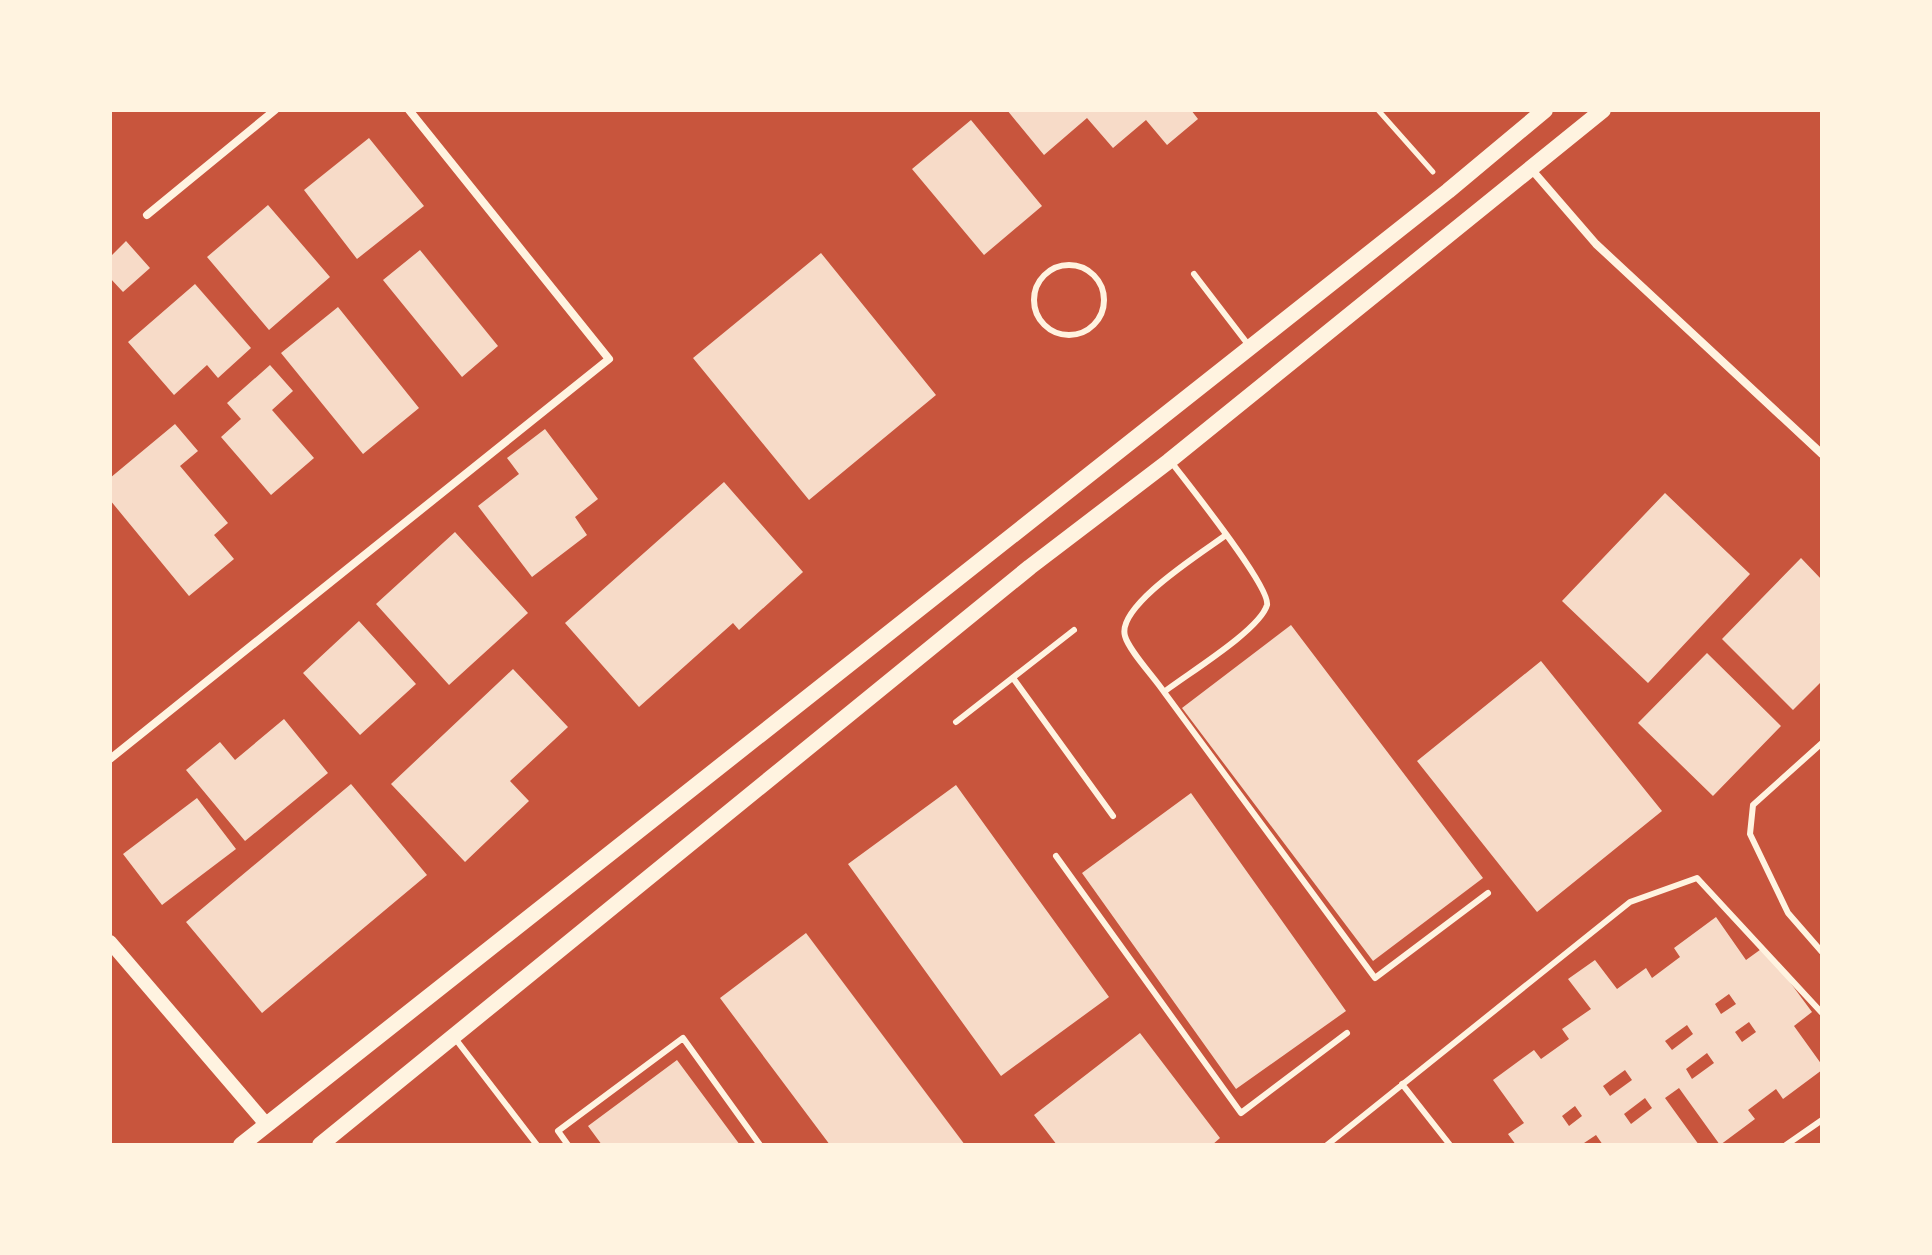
<svg xmlns="http://www.w3.org/2000/svg" width="1932" height="1255" font-family="Lora,serif">
	<rect width="100%" height="100%" fill="#c8553d"/>
	<!-- building -->
	<path fill="#f7dbc8" fill-rule="evenodd" d="M 1007,110 L 1191,110 L 1198,119 L 1167,145 L 1146,120 L 1113,148 L 1087,118 L 1044,155 Z
		M 971,120 L 1042,206 L 984,255 L 912,169 Z
		M 369,138 L 424,206 L 357,259 L 304,190 Z
		M 268,205 L 330,277 L 269,330 L 207,257 Z
		M 126,241 L 150,268 L 123,292 L 110,278 L 110,257 Z
		M 420,250 L 498,346 L 462,377 L 383,280 Z
		M 821,253 L 936,395 L 809,500 L 693,358 Z
		M 195,284 L 251,348 L 218,378 L 207,365 L 174,395 L 128,342 Z
		M 338,307 L 419,408 L 363,454 L 281,353 Z
		M 270,365 L 293,391 L 272,410 L 314,458 L 271,495 L 221,437 L 241,419 L 227,403 Z
		M 175,424 L 198,451 L 180,466 L 228,523 L 214,535 L 234,559 L 189,596 L 110,500 L 110,478 Z
		M 545,429 L 598,499 L 575,517 L 587,535 L 532,577 L 478,506 L 519,474 L 507,458 Z
		M 724,482 L 803,572 L 739,630 L 733,623 L 639,707 L 565,623 Z
		M 1665,493 L 1750,574 L 1648,683 L 1562,601 Z
		M 455,532 L 528,613 L 449,685 L 376,604 Z
		M 1801,558 L 1822,580 L 1822,681 L 1793,710 L 1722,639 Z
		M 359,621 L 416,684 L 360,735 L 303,673 Z
		M 1291,625 L 1483,878 L 1373,961 L 1182,708 Z
		M 1707,653 L 1781,726 L 1713,796 L 1638,723 Z
		M 1541,661 L 1662,811 L 1537,912 L 1417,761 Z
		M 513,669 L 568,727 L 510,781 L 529,801 L 465,862 L 391,784 Z
		M 284,719 L 328,773 L 245,841 L 186,770 L 220,742 L 235,760 Z
		M 351,784 L 427,875 L 262,1013 L 186,922 Z
		M 956,785 L 1109,997 L 1001,1076 L 848,864 Z
		M 1191,793 L 1346,1011 L 1236,1089 L 1082,873 Z
		M 197,798 L 236,849 L 162,905 L 123,854 Z
		M 1716,917 L 1746,960 L 1764,947 L 1812,1012 L 1794,1026 L 1822,1065 L 1822,1070 L 1783,1099 L 1776,1089 L 1748,1110 L 1755,1119 L 1720,1145 L 1679,1088 L 1665,1098 L 1699,1145 L 1603,1145 L 1596,1135 L 1581,1145 L 1516,1145 L 1508,1134 L 1524,1123 L 1493,1080 L 1534,1050 L 1541,1059 L 1569,1039 L 1562,1029 L 1591,1009 L 1568,979 L 1595,960 L 1617,989 L 1646,968 L 1652,978 L 1680,957 L 1674,948 ZM 1729,994 L 1736,1004 L 1721,1014 L 1715,1004 ZM 1749,1022 L 1756,1032 L 1742,1042 L 1735,1032 ZM 1687,1025 L 1693,1034 L 1672,1050 L 1665,1041 ZM 1707,1053 L 1714,1063 L 1692,1079 L 1686,1069 ZM 1625,1070 L 1632,1080 L 1610,1096 L 1603,1086 ZM 1645,1098 L 1652,1108 L 1631,1124 L 1624,1114 ZM 1575,1106 L 1582,1116 L 1569,1126 L 1562,1116 Z
		M 806,933 L 965,1145 L 830,1145 L 720,998 Z
		M 1140,1033 L 1220,1138 L 1212,1145 L 1057,1145 L 1034,1115 Z
		M 677,1060 L 740,1145 L 602,1145 L 588,1126 Z"/>
	<g fill="none" stroke-linecap="round" stroke-linejoin="round">
		<!-- path -->
		<path stroke="#fff3e0" stroke-width="5" d="M 1378,110 L 1433,172"/>
		<!-- service -->
		<path stroke="#fff3e0" stroke-width="6" d="M1034 300a35 35 0 1 1 70 0a35 35 0 1 1-70 0Z
			M 1194,274 L 1250,347
			M 1172,463 C 1187,483 1271,587 1267,605 C 1260,630 1187,674 1164,692 C 1155,678 1129,651 1125,636 C 1116,606 1203,552 1226,535
			M 1013,678 L 1113,816
			M 1164,692 L 1375,978 L 1488,893
			M 956,722 L 1074,630
			M 1822,743 L 1753,805 L 1750,834 L 1788,913 L 1822,952
			M 1056,856 L 1241,1113 L 1347,1033
			M 454,1037 L 537,1145
			M 1402,1084 L 1450,1145
			M 568,1145 L 558,1131 L 683,1038 L 760,1145
			M 1327,1145 L 1630,902 L 1697,878 L 1822,1013
			M 1786,1145 L 1822,1120"/>
		<!-- minor -->
		<path stroke="#fff3e0" stroke-width="8" d="M 1532,170 L 1596,244 L 1822,454
			M 147,215 L 275,110
			M 110,759 L 609,359 L 409,110"/>
		<!-- tertiary -->
		<path stroke="#fff3e0" stroke-width="14" d="M 110,942 L 266,1124"/>
		<!-- secondary -->
		<path stroke="#fff3e0" stroke-width="16" d="M 241,1145 L 1448,191 L 1545,110
			M 320,1145 L 1030,567 L 1169,461 L 1603,110"/>
	</g>
	<!-- border -->
	<rect width="1932" height="1255" fill="none" stroke="#fff3e0" stroke-width="224"/>
</svg>
